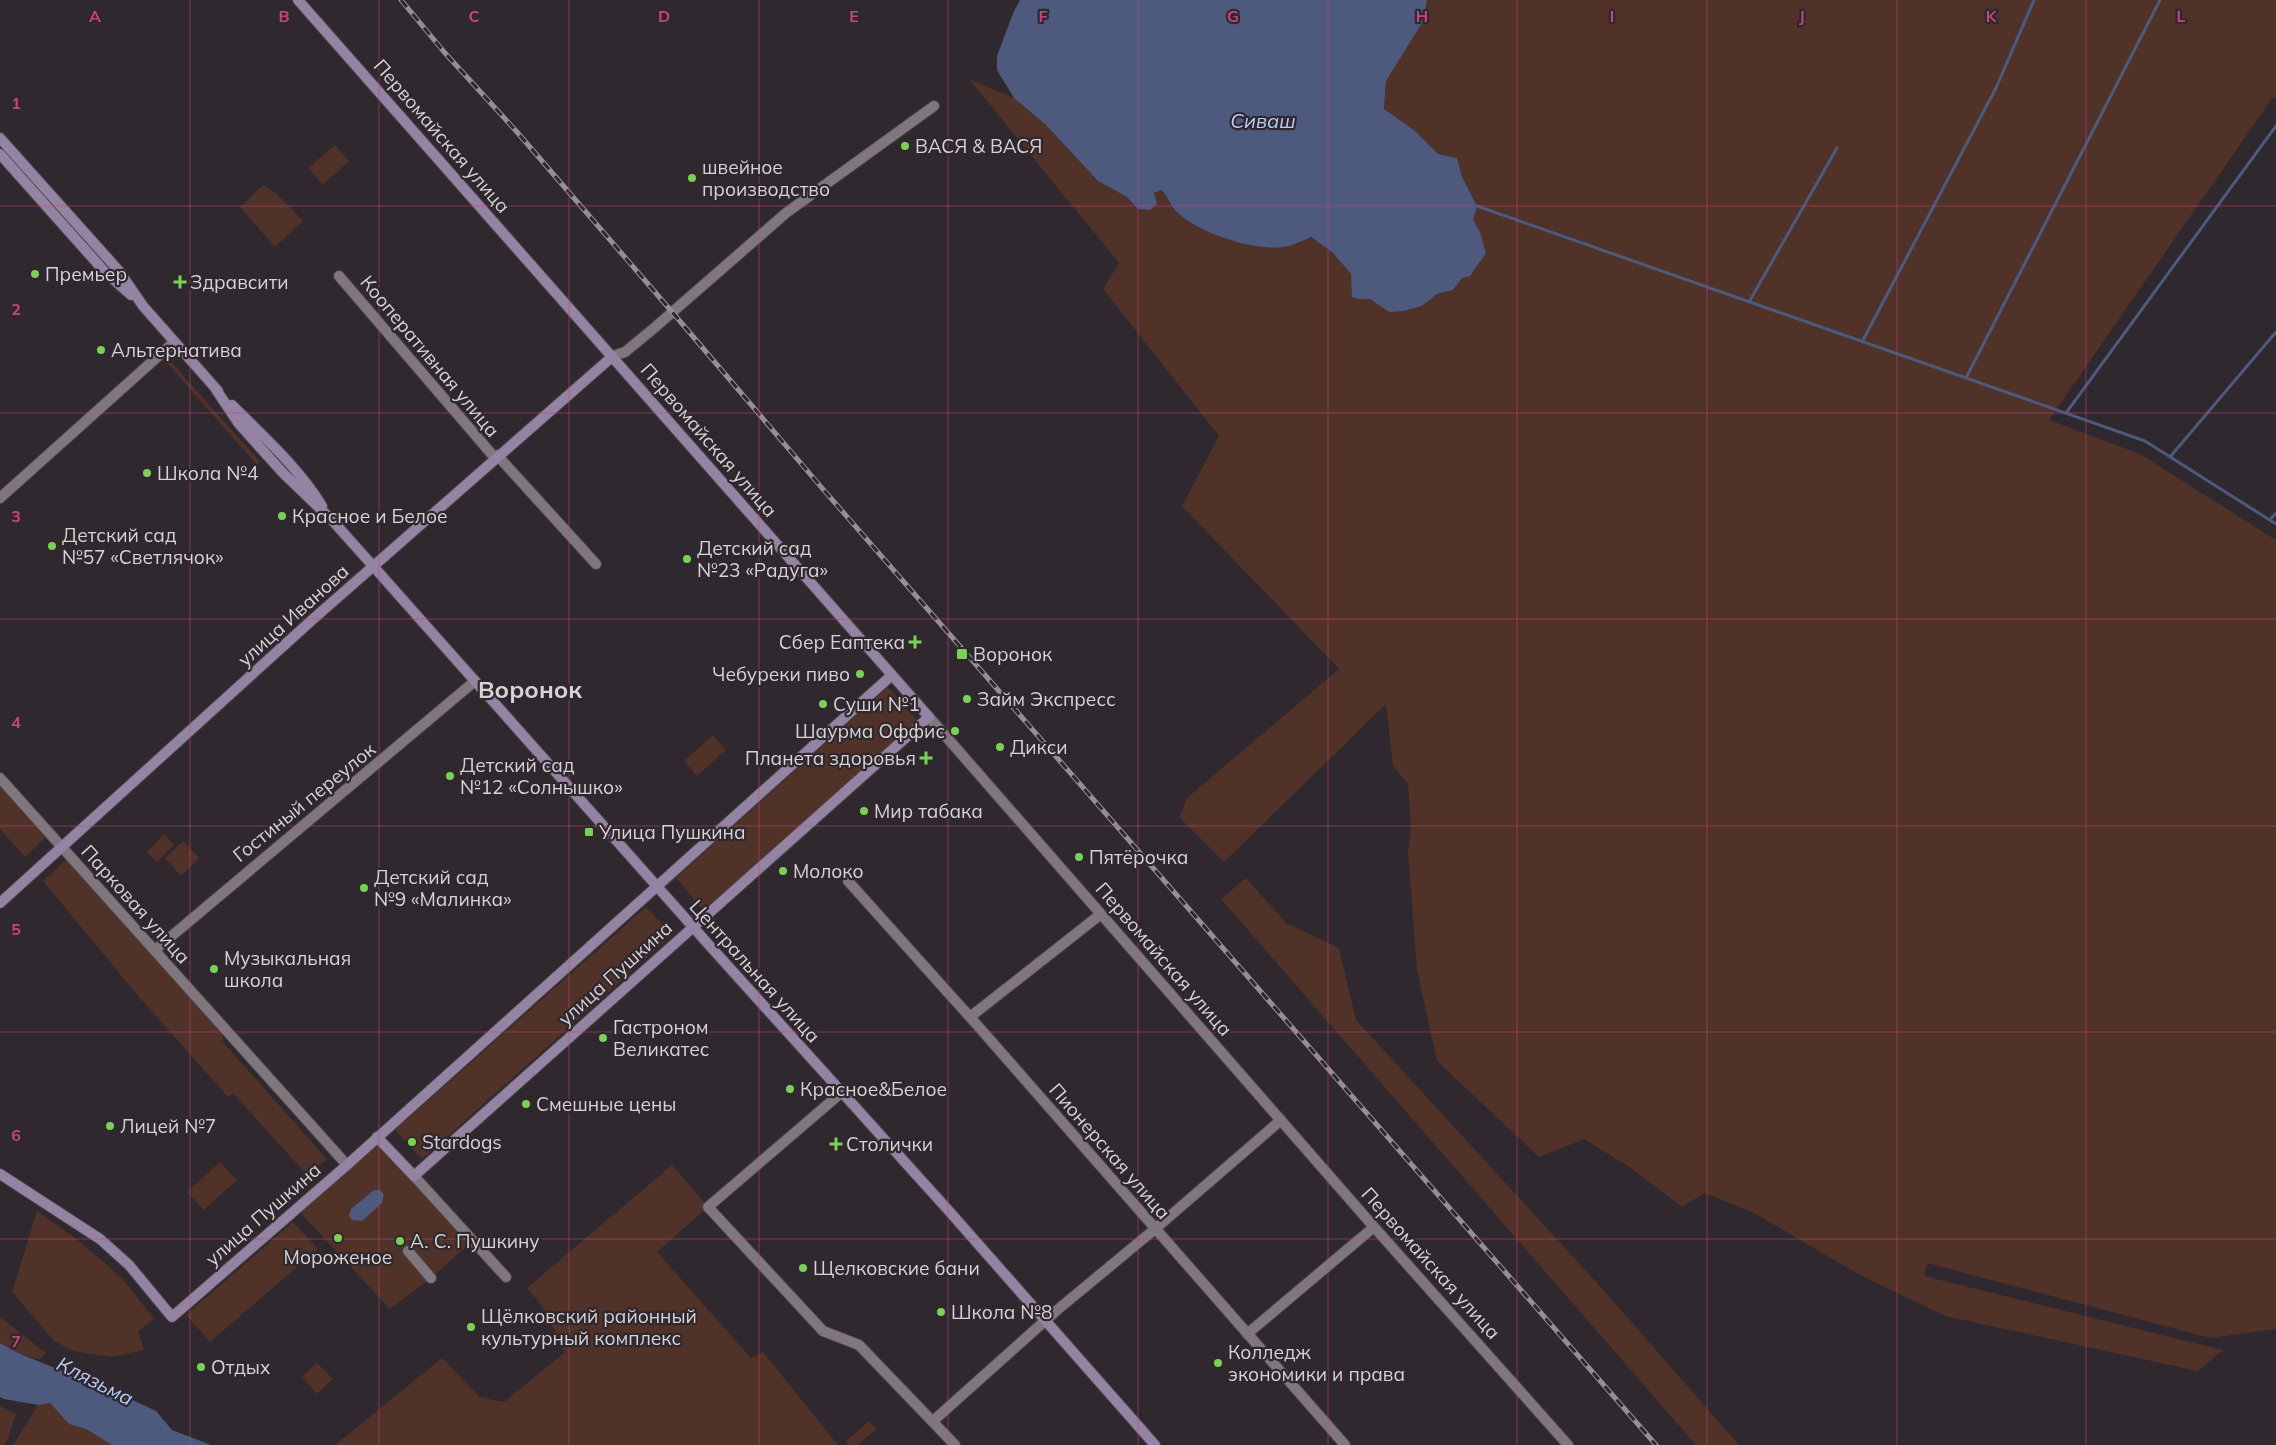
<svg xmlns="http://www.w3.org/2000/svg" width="2276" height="1445" font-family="Mulish,sans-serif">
	<rect width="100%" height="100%" fill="#2f282e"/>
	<!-- green -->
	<path fill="#503228" d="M 1427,0 L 2276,0 L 2276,99 L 2273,97 L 2049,420 L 2140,454 L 2276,540 L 2276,1329 L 2210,1338 L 1927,1263 L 1924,1276 L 2223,1350 L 2198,1371 L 1945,1316 L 1858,1274 L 1754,1213 L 1705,1193 L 1682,1207 L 1631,1168 L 1584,1139 L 1539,1157 L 1437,1061 L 1417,970 L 1408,853 L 1411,828 L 1408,784 L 1393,766 L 1386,704 L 1224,862 L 1179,817 L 1187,798 L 1339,669 L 1182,506 L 1219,436 L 1103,289 L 1119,263 L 969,79 L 1014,98 L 1046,125 L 1098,181 L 1127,197 L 1138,209 L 1150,210 L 1157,204 L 1154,193 L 1161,190 C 1168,196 1169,202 1174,209 C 1193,232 1260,254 1289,246 C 1296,245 1304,240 1310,237 L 1333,253 L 1351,274 L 1359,299 L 1370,299 L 1389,312 L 1422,306 L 1437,294 L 1453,290 L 1462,278 L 1480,232 L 1472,220 L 1477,206 L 1462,177 L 1457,158 L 1438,154 L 1414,130 L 1384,109 L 1386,81 L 1424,20 Z
		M 335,145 L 349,161 L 323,185 L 308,168 Z
		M 263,185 L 277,194 L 303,221 L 275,247 L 240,207 Z
		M 167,363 L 172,363 L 260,462 L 257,465 Z
		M 888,687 L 919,723 L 704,911 L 676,878 Z
		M 713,735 L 726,750 L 697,776 L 684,761 Z
		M 0,785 L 46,837 L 25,857 L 0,829 Z
		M 164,834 L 174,845 L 157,862 L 147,852 Z
		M 183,841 L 199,858 L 181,876 L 165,858 Z
		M 66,860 L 222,1030 L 223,1042 L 327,1159 L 307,1175 L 233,1093 L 228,1097 L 139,997 L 43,881 Z
		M 1246,878 L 1286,923 L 1339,948 L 1356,1020 L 1607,1294 L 1739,1445 L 1696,1445 L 1221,899 Z
		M 646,907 L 672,935 L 422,1159 L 395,1130 Z
		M 377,1137 L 473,1241 L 431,1278 L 390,1309 L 296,1208 Z
		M 220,1162 L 237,1180 L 204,1210 L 187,1192 Z
		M 672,1165 L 708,1207 L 657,1252 L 751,1358 L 763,1352 L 838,1445 L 335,1445 L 442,1358 L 480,1397 L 504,1402 L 565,1352 L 542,1306 L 527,1288 Z
		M 37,1211 L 75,1238 L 122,1278 L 154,1319 L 138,1331 L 144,1350 L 112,1357 L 73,1351 L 54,1341 L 12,1292 Z
		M 293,1222 L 318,1249 L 210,1342 L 186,1315 Z
		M 0,1317 L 46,1353 L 39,1360 L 18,1353 L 0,1343 Z
		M 317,1363 L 333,1379 L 317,1394 L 302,1377 Z
		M 50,1403 L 69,1424 L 86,1429 L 112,1445 L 13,1445 L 38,1405 Z
		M 0,1406 L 16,1414 L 6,1443 L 4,1445 L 0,1445 Z
		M 869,1421 L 876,1429 L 858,1445 L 849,1445 L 846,1441 Z"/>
	<!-- water -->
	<path fill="#4d5a7e" d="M 1020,0 L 1427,0 L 1424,20 L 1386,81 L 1384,109 L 1414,130 L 1438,154 L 1457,158 L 1462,177 L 1477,206 L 1473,220 L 1480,232 L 1486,253 L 1470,276 L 1462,278 L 1453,290 L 1437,294 L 1422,306 L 1403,311 L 1389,312 L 1370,299 L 1359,299 L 1352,297 L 1351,274 L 1333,253 L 1311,237 C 1304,240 1296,244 1289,246 C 1260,254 1193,232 1174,209 C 1169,202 1168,196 1161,190 L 1154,193 L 1157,204 L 1150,210 L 1138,209 L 1127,197 L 1098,181 L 1046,125 L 1014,98 L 997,70 L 997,56 L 1014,11 Z
		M 374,1190 L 380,1190 L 384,1194 L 382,1203 L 362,1221 L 352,1220 L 349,1216 L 351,1209 Z
		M 0,1343 L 18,1353 L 77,1377 L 87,1388 L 118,1393 L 156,1411 L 172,1430 L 211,1445 L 112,1445 L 86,1429 L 69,1424 L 50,1403 L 38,1405 L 4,1399 L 0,1397 Z"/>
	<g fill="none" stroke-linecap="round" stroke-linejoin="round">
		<!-- stream -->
		<path stroke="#4d5a7e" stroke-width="3" d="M 1477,206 L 2145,441 L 2276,524
			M 1749,302 L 1837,148
			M 1862,342 L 1996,88 L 2034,0
			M 1966,378 L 2160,0
			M 2066,413 L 2276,126
			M 2170,457 L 2276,332
			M 2270,520 L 2276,513"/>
		<defs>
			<path id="street" d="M 339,276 L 495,458
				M 613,356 L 625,352 L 653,329 L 786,213 L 934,106
				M 497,455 L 596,564
				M 0,498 L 174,342
				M 929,717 L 1374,1227 L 1568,1445
				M 0,778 L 347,1165
				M 848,881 L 978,1026 L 1345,1445
				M 155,950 L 475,681
				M 970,1017 L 1101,914
				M 841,1093 L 708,1207 L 823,1331 L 859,1345 L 955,1445
				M 414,1176 L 506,1277
				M 408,1251 L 431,1278
				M 1247,1334 L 1374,1227
				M 933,1421 L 1056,1311 L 1155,1229 L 1281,1120"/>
			<path id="secondary" d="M 298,0 L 929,717 L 414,1176 L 377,1137
				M 0,138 L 119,271 L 143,306 L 218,391
				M 0,154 L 105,272 L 131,295
				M 215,388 L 239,424 L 284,474 L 331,519 L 373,566 L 709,945 L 949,1211 L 1155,1445
				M 232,405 C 263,436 299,468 322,506
				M 0,903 L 312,620 L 613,356
				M 0,1174 L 100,1239 L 129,1265 L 172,1317 L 347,1165 L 892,675"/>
		</defs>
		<!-- street casing -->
		<use href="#street" stroke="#494348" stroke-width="12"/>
		<!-- secondary casing -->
		<use href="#secondary" stroke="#494348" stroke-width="12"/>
		<!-- street -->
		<use href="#street" stroke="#80777e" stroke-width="10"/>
		<!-- secondary -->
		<use href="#secondary" stroke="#9483a2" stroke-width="10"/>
		<defs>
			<path id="rail" d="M 401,0 L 445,53 L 517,132 L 673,313 L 822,488 L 1656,1445"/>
		</defs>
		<!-- rail casing -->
		<use href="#rail" stroke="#958f93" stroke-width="5"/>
		<!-- rail -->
		<use href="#rail" stroke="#2f282e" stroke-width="3" stroke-dasharray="9" stroke-linecap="butt"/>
	</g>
	<!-- grid -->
	<path fill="none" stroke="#c7467a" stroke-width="1" stroke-opacity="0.55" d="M 190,0 L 190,1445M 379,0 L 379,1445M 569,0 L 569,1445M 759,0 L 759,1445M 948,0 L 948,1445M 1138,0 L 1138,1445M 1328,0 L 1328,1445M 1517,0 L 1517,1445M 1707,0 L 1707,1445M 1897,0 L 1897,1445M 2086,0 L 2086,1445M 0,206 L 2276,206M 0,413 L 2276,413M 0,619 L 2276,619M 0,826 L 2276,826M 0,1032 L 2276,1032M 0,1239 L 2276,1239"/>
	<!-- markers -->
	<g fill="#7ad156" stroke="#2f282e" stroke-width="2">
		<circle cx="905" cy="146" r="5"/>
		<circle cx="692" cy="178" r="5"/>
		<circle cx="35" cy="274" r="5"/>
		<path d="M177.5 274.5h5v5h5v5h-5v5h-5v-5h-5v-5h5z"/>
		<circle cx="101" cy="350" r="5"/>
		<circle cx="147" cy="473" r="5"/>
		<circle cx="282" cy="516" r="5"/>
		<circle cx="52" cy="546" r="5"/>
		<circle cx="687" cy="559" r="5"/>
		<path d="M912.5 634.5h5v5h5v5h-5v5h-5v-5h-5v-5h5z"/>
		<rect x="956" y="648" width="12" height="12" rx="2.5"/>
		<circle cx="860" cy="674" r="5"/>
		<circle cx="967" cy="699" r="5"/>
		<circle cx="823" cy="704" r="5"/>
		<circle cx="955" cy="731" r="5"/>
		<circle cx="1000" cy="747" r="5"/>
		<path d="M923.5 750.5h5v5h5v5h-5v5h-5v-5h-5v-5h5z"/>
		<circle cx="450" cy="776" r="5"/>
		<circle cx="864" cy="811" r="5"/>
		<rect x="584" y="827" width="10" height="10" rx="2.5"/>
		<circle cx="1079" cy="857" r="5"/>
		<circle cx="783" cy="871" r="5"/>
		<circle cx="364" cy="888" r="5"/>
		<circle cx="214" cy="969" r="5"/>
		<circle cx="603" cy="1038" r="5"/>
		<circle cx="790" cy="1089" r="5"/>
		<circle cx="526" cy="1104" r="5"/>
		<circle cx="110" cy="1126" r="5"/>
		<circle cx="412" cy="1142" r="5"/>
		<path d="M833.5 1136.5h5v5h5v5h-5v5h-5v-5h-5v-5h5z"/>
		<circle cx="338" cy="1238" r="5"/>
		<circle cx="400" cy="1241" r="5"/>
		<circle cx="803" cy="1268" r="5"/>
		<circle cx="941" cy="1312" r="5"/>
		<circle cx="471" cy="1327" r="5"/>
		<circle cx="1218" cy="1363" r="5"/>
		<circle cx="201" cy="1367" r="5"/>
	</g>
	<g text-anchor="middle" stroke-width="4.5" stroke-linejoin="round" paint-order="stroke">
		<!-- street labels -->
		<g font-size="19" fill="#d7d2d5" stroke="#2f282e">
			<text transform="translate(442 136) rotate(49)" y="7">Первомайская улица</text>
			<text transform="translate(430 356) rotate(50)" y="7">Кооперативная улица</text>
			<text transform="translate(709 440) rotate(49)" y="7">Первомайская улица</text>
			<text transform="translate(293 615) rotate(-42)" y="7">улица Иванова</text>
			<text transform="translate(304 802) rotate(-39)" y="7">Гостиный переулок</text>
			<text transform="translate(136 904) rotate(48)" y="7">Парковая улица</text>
			<text transform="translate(1164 959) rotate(49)" y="7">Первомайская улица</text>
			<text transform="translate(755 971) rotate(48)" y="7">Центральная улица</text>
			<text transform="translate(615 973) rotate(-42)" y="7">улица Пушкина</text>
			<text transform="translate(1110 1151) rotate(49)" y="7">Пионерская улица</text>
			<text transform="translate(263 1214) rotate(-41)" y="7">улица Пушкина</text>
			<text transform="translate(1431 1263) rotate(48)" y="7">Первомайская улица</text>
		</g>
		<!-- poi labels -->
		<g font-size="19" fill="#d7d2d5" stroke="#2f282e" text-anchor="start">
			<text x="915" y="153">ВАСЯ &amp; ВАСЯ</text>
			<text x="702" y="174">швейное<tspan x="702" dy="22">производство</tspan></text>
			<text x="45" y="281">Премьер</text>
			<text x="190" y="289">Здравсити</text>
			<text x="111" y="357">Альтернатива</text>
			<text x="157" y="480">Школа №4</text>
			<text x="292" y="523">Красное и Белое</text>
			<text x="62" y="542">Детский сад<tspan x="62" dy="22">№57 «Светлячок»</tspan></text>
			<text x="697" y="555">Детский сад<tspan x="697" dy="22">№23 «Радуга»</tspan></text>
			<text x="905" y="649" text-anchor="end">Сбер Еаптека</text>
			<text x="973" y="661">Воронок</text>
			<text x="850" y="681" text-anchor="end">Чебуреки пиво</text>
			<text x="977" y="706">Займ Экспресс</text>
			<text x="833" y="711">Суши №1</text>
			<text x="945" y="738" text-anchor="end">Шаурма Оффис</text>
			<text x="1010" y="754">Дикси</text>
			<text x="916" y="765" text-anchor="end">Планета здоровья</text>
			<text x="460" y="772">Детский сад<tspan x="460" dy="22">№12 «Солнышко»</tspan></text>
			<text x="874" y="818">Мир табака</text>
			<text x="599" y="839">Улица Пушкина</text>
			<text x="1089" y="864">Пятёрочка</text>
			<text x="793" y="878">Moлоко</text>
			<text x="374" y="884">Детский сад<tspan x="374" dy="22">№9 «Малинка»</tspan></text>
			<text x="224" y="965">Музыкальная<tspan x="224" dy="22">школа</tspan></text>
			<text x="613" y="1034">Гастроном<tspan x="613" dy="22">Великатес</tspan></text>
			<text x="800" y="1096">Красное&amp;Белое</text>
			<text x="536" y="1111">Смешные цены</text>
			<text x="120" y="1133">Лицей №7</text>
			<text x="422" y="1149">Stardogs</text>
			<text x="846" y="1151">Столички</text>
			<text x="410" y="1248">А. С. Пушкину</text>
			<text x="338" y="1264" text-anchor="middle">Мороженое</text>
			<text x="813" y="1275">Щелковские бани</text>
			<text x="951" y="1319">Школа №8</text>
			<text x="481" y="1323">Щёлковский районный<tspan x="481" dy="22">культурный комплекс</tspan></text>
			<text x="1228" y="1359">Колледж<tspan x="1228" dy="22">экономики и права</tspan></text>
			<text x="211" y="1374">Отдых</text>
		</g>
		<!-- water labels -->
		<g font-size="20" font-style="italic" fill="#baccfe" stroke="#2f282e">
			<text x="1263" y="128">Сиваш</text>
			<text transform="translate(95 1381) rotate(27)" y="7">Клязьма</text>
		</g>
		<!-- district labels -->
		<g font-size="24" font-weight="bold" fill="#d7d2d5" stroke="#2f282e">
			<text x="530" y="698">Воронок</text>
		</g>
	</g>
	<g font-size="16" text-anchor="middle" font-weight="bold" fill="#c7467a" stroke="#2f282e" stroke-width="4.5" stroke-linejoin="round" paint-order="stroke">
		<text x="95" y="22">A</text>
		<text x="284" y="22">B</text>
		<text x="474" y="22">C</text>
		<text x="664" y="22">D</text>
		<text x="854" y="22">E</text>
		<text x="1043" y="22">F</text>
		<text x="1233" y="22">G</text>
		<text x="1422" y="22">H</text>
		<text x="1612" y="22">I</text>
		<text x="1802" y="22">J</text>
		<text x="1991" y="22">K</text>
		<text x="2181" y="22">L</text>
		<text x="16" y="109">1</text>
		<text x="16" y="315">2</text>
		<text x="16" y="522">3</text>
		<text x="16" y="728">4</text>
		<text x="16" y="935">5</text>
		<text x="16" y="1141">6</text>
		<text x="16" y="1347">7</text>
	</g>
</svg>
